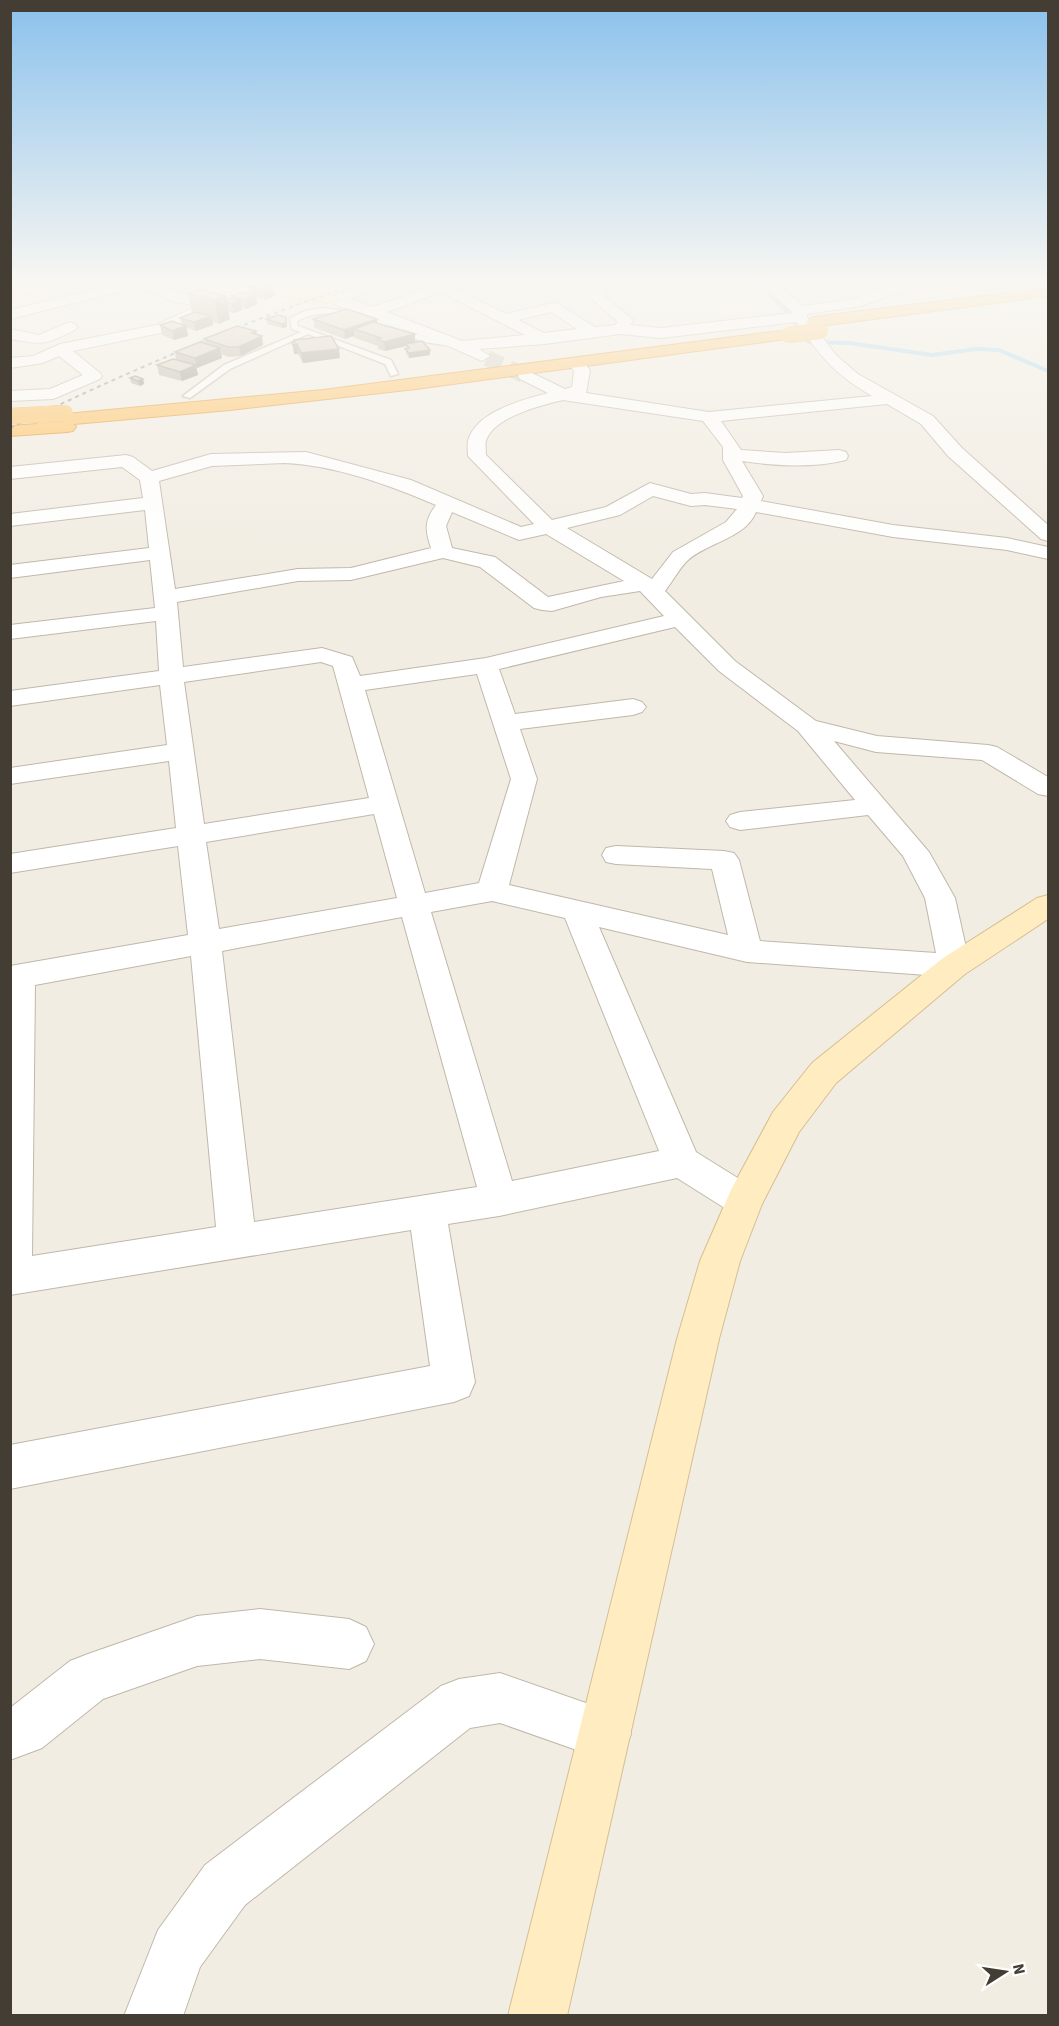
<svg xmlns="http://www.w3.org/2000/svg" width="1059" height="2026" font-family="'Source Sans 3',sans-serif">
	<rect width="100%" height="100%" fill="#f2ede3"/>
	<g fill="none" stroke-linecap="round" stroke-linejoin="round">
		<!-- stream -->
		<path stroke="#9dd4f2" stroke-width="4" d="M 757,282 L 790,314 L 805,339 L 810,342 L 849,343 L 932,355 L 976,349 L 999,350 L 1048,371"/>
		<!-- street-tunnel -->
		<path stroke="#cfcac0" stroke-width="16" stroke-dasharray="16 8" stroke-linecap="butt" d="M 487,358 L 526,376"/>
		<defs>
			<path id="lane" d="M 323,308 L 359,313 L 426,337 L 464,345 L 460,347 C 446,345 432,344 418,340 C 378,327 338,300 297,321 L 298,326 L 391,360 L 398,374 L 391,376 L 385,364 L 308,334 L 230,369 L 190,398 L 183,396 L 224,365 L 301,332 L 292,329 L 290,318 L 305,311 Z"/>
			<path id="street" d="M 128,282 L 149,282 L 181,294 L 211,299 L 259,283 L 266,287 L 264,290 L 217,307 L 165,332 L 73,351 L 100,373 L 102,376 L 100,379 L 53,399 L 10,401 L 10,391 L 50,389 L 83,375 L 59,356 L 43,363 L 10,368 L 10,358 L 33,356 L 60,344 L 156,325 L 197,306 L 173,301 L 139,287 L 10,319 L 10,310 Z
				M 370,282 L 389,282 L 387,285 L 350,299 L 373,307 L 442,283 L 506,314 L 553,303 L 558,304 L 595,327 L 615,325 L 618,322 L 591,298 L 592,282 L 606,282 L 605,297 L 631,318 L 633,321 L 630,325 L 661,328 L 793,313 L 760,282 L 775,282 L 803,306 L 853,299 L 901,282 L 920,282 L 918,285 L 861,306 L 807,314 L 807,317 L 836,355 L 858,374 L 933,416 L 962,448 L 1048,525 L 1048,541 L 1041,539 L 948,456 L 921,424 L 887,404 L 721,421 L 741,450 L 786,453 L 839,450 L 846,452 L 848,456 L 846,460 C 814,468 774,466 742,461 L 763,496 L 761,501 L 893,525 L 1007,538 L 1048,547 L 1048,559 L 1007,550 L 893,537 L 756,512 C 745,539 707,542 687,561 C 679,569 672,582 665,591 L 735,661 L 816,721 L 877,736 L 988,745 L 997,747 L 1048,777 L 1048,796 L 1038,794 L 982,760 L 876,752 L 834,741 L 929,852 L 955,898 L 970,966 L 965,974 L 954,977 L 747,962 L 599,927 L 696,1152 L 757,1190 L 763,1201 L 757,1212 L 744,1217 L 731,1212 L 677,1178 L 499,1216 L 448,1224 L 475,1382 L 469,1396 L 454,1402 L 10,1489 L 10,1445 L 430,1366 L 411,1230 L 10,1295 L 10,966 L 188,935 L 178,846 L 10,873 L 10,854 L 176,828 L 169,761 L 10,784 L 10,768 L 167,745 L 160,685 L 10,706 L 10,691 L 159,671 L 156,621 L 10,639 L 10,625 L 155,608 L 150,560 L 10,578 L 10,565 L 149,548 L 145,510 L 10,526 L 10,514 L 143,498 L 140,480 L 122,467 L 10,479 L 10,467 L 126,455 L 133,457 L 152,471 L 211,454 L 306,452 L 411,480 L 521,527 L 534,524 L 468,456 C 468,452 467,446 468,441 C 476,411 522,400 548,393 L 520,379 L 518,376 L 520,373 L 532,373 L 565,389 L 572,387 L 574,371 L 568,363 L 576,358 L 582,360 L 590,370 L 586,393 L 709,412 L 872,396 C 833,373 822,358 796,322 L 661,338 L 620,334 L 545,344 L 479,349 L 490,356 L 482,361 L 435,340 L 331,303 L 329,300 L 331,297 ZM 441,292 L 525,335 L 462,341 L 387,312 ZM 551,312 L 577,329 L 544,333 L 518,320 ZM 563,400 L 703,421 L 723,447 L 723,460 L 743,496 L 742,498 L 705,493 L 691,494 L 650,483 L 606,507 L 552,520 L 486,455 C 486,451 485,445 486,441 C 493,417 542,405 563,400 ZM 284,463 C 335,465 389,485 436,505 C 424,521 425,530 431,548 L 351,568 L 298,569 L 175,589 L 159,481 L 212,466 ZM 653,496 L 691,506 L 705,505 L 737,509 L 726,522 L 673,552 L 652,579 L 567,528 L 620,515 ZM 452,512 L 519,540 L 546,534 L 624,581 L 548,597 L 495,557 L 452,548 L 446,526 ZM 443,558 L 480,567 L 534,608 L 542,610 L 552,611 L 601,597 L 640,591 L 664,616 L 486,658 L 360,676 L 352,657 L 322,648 L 183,667 L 177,602 L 298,581 L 351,580 ZM 675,627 L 719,671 L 798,731 L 855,800 L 740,812 L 730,815 L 726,821 L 730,827 L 740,830 L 868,815 L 903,856 L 925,898 L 936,953 L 760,941 L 739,860 L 734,853 L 724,851 L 616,846 L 606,848 L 602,855 L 606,862 L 616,864 L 712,869 L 728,935 L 509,885 L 537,779 L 520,729 L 633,715 L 642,712 L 646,707 L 642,702 L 633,699 L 515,714 L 499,669 ZM 321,662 L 333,666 L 369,798 L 204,824 L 184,682 ZM 477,674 L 511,779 L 479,883 L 425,893 L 365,690 ZM 374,814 L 397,898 L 219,929 L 206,842 ZM 492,901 L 565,918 L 659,1151 L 512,1181 L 431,912 ZM 402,917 L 477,1187 L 254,1222 L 222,951 ZM 191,956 L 216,1227 L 32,1256 L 35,985 Z
				M 70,322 L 75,324 L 78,327 L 75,330 C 44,345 45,345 10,339 L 10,329 L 39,335 Z
				M 260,1609 L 349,1619 L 366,1627 L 374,1644 L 366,1661 L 349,1669 L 260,1659 L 197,1666 L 103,1699 L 42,1748 L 10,1760 L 10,1708 L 70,1661 L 88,1654 L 197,1616 Z
				M 500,1673 L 623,1716 L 631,1734 L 623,1752 L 605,1760 L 500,1723 L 470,1728 L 245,1905 L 200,1967 L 183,2016 L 124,2016 L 158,1930 L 205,1865 L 441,1686 L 459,1679 Z"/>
			<path id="secondary" d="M 47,282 L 71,282 L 69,285 L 10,298 L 10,290 Z
				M 235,282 L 257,282 L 336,296 L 343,300 L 336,304 L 277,295 L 237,285 Z
				M 1048,895 L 1048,919 L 965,974 L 836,1083 L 799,1132 L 762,1204 L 740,1261 L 719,1339 L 567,2016 L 508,2016 L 677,1339 L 700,1261 L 731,1190 L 773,1112 L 812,1063 L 943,958 L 1037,898 Z"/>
			<path id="highway" d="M 1048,288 L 1048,296 L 813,327 L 805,322 L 813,317 Z
				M 788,330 L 793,332 L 796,335 L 793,338 L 416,389 L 230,410 L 74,424 L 76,427 L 73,431 L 67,432 L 10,436 L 10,426 L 37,424 L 35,421 L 38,417 L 44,416 L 323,390 Z"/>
		</defs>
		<!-- lane casing -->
		<use href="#lane" stroke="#c1b7a9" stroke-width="3"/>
		<!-- street casing -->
		<use href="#street" stroke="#c1b7a9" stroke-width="2"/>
		<!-- secondary casing -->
		<use href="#secondary" stroke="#d4bf92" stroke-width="2"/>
		<!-- highway casing -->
		<use href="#highway" stroke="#e1962f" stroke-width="2"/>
		<!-- lane -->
		<use href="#lane" fill="#fff" fill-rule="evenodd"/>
		<!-- street -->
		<use href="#street" fill="#fff" fill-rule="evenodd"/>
		<!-- secondary -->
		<use href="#secondary" fill="#ffedc1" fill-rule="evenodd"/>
		<!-- highway -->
		<use href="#highway" fill="#ffc262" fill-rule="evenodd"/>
		<!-- rail -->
		<path stroke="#949494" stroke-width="2" stroke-dasharray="4 4" stroke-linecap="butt" d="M 10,428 C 125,373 241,322 363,282"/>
		<defs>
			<path id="highway-bridge" d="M 788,335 L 820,331
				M 10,416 L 65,413"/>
		</defs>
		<!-- highway-bridge casing -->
		<use href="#highway-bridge" stroke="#e1962f" stroke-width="16" stroke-linecap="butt"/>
		<!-- highway-bridge -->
		<use href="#highway-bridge" stroke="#ffc262" stroke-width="16"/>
	</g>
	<!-- wall -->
	<path fill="#b9afa2" d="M 258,284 L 275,296 L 265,300 L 256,297 L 257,304 L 246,309 L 242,308 L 242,310 L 234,313 L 228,311 L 230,319 L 219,324 L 213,322 L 213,325 L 196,331 L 187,328 L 188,336 L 174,340 L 162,335 L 160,325 L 182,325 L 180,318 L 192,313 L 188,293 L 226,296 L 226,298 L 231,299 L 231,296 L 249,294 L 248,287 Z
		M 266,319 L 287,322 L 287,327 L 282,328 L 267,324 Z
		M 313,319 L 377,319 L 377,323 L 430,350 L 430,355 L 409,358 L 406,353 L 406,346 L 385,351 L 378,349 L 378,346 L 355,338 L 354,336 L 345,339 L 315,328 Z
		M 256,331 L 257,334 L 263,345 L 241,356 L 229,357 L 221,354 L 222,358 L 196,368 L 198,375 L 182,381 L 159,375 L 157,365 L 176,360 L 175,352 L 205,344 L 204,339 Z
		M 292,342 L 340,358 L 303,363 L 298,354 L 294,354 Z
		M 130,378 L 143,379 L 144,384 L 140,386 L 131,383 Z"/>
	<!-- shaded-wall -->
	<path fill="#968e84" d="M 273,287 L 275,296 L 265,300 L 264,291 Z
		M 256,295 L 257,304 L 246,309 L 245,300 Z
		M 226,296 L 230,319 L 219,324 L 214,300 Z
		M 241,301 L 242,310 L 234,313 L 232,304 Z
		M 211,316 L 213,325 L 196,331 L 194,322 Z
		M 286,317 L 287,327 L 282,328 L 282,324 Z
		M 377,319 L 378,328 L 354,329 L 354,336 L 345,339 L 344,330 Z
		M 186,326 L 188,336 L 174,340 L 172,331 Z
		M 256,331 L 257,338 L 262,336 L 263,345 L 241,356 L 239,347 L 252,333 Z
		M 415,334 L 415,343 L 406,344 L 406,346 L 385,351 L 384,342 Z
		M 297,344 L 298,354 L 294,354 L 293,345 Z
		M 220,348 L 222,358 L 197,368 L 195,358 Z
		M 339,349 L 340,358 L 303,363 L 301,353 Z
		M 430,350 L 430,355 L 409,358 L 409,353 Z
		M 196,365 L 198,375 L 182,381 L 180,372 Z
		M 143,379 L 144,384 L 140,386 L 138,381 Z"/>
	<!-- building -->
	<path fill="#d7cbbc" stroke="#968e84" stroke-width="1.5" d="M 258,284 L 273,287 L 264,291 L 248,287 Z
		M 199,289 L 226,296 L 214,300 L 188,293 Z
		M 241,292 L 256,295 L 245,300 L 231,296 Z
		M 226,298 L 241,301 L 232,304 L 227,302 Z
		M 347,309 L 377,319 L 344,330 L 313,319 Z
		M 195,312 L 211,316 L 194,322 L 180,318 Z
		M 278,315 L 286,317 L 286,322 L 282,324 L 266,319 Z
		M 172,321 L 186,326 L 172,331 L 160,325 Z
		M 373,322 L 415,334 L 384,342 L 377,339 L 381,338 L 354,329 Z
		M 237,326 L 256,331 L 252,333 L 262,336 L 239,347 L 228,347 L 204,339 Z
		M 331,336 L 339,349 L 301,353 L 297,344 L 293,345 L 292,342 L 295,342 L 294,340 Z
		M 422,341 L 430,350 L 409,353 L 405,349 L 409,348 L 406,344 Z
		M 200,342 L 220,348 L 195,358 L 175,352 Z
		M 173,359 L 196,365 L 180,372 L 157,365 Z
		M 135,376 L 143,379 L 138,381 L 130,378 Z"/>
	<!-- sky -->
	<linearGradient id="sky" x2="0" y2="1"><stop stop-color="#8ac1ec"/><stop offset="0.5" stop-color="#f9f7f2"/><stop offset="1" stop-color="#f9f7f2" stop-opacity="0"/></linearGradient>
	<rect width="1059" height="565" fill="url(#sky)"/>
	<!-- border -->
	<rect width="1059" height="2026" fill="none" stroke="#443d33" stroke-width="24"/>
	<!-- north arrow -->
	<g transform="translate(1005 1972) rotate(78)" stroke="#ffffff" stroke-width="4.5" paint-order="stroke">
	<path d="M0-4.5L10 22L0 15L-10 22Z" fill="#443d33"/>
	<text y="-9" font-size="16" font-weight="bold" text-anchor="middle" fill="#443d33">N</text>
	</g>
</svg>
